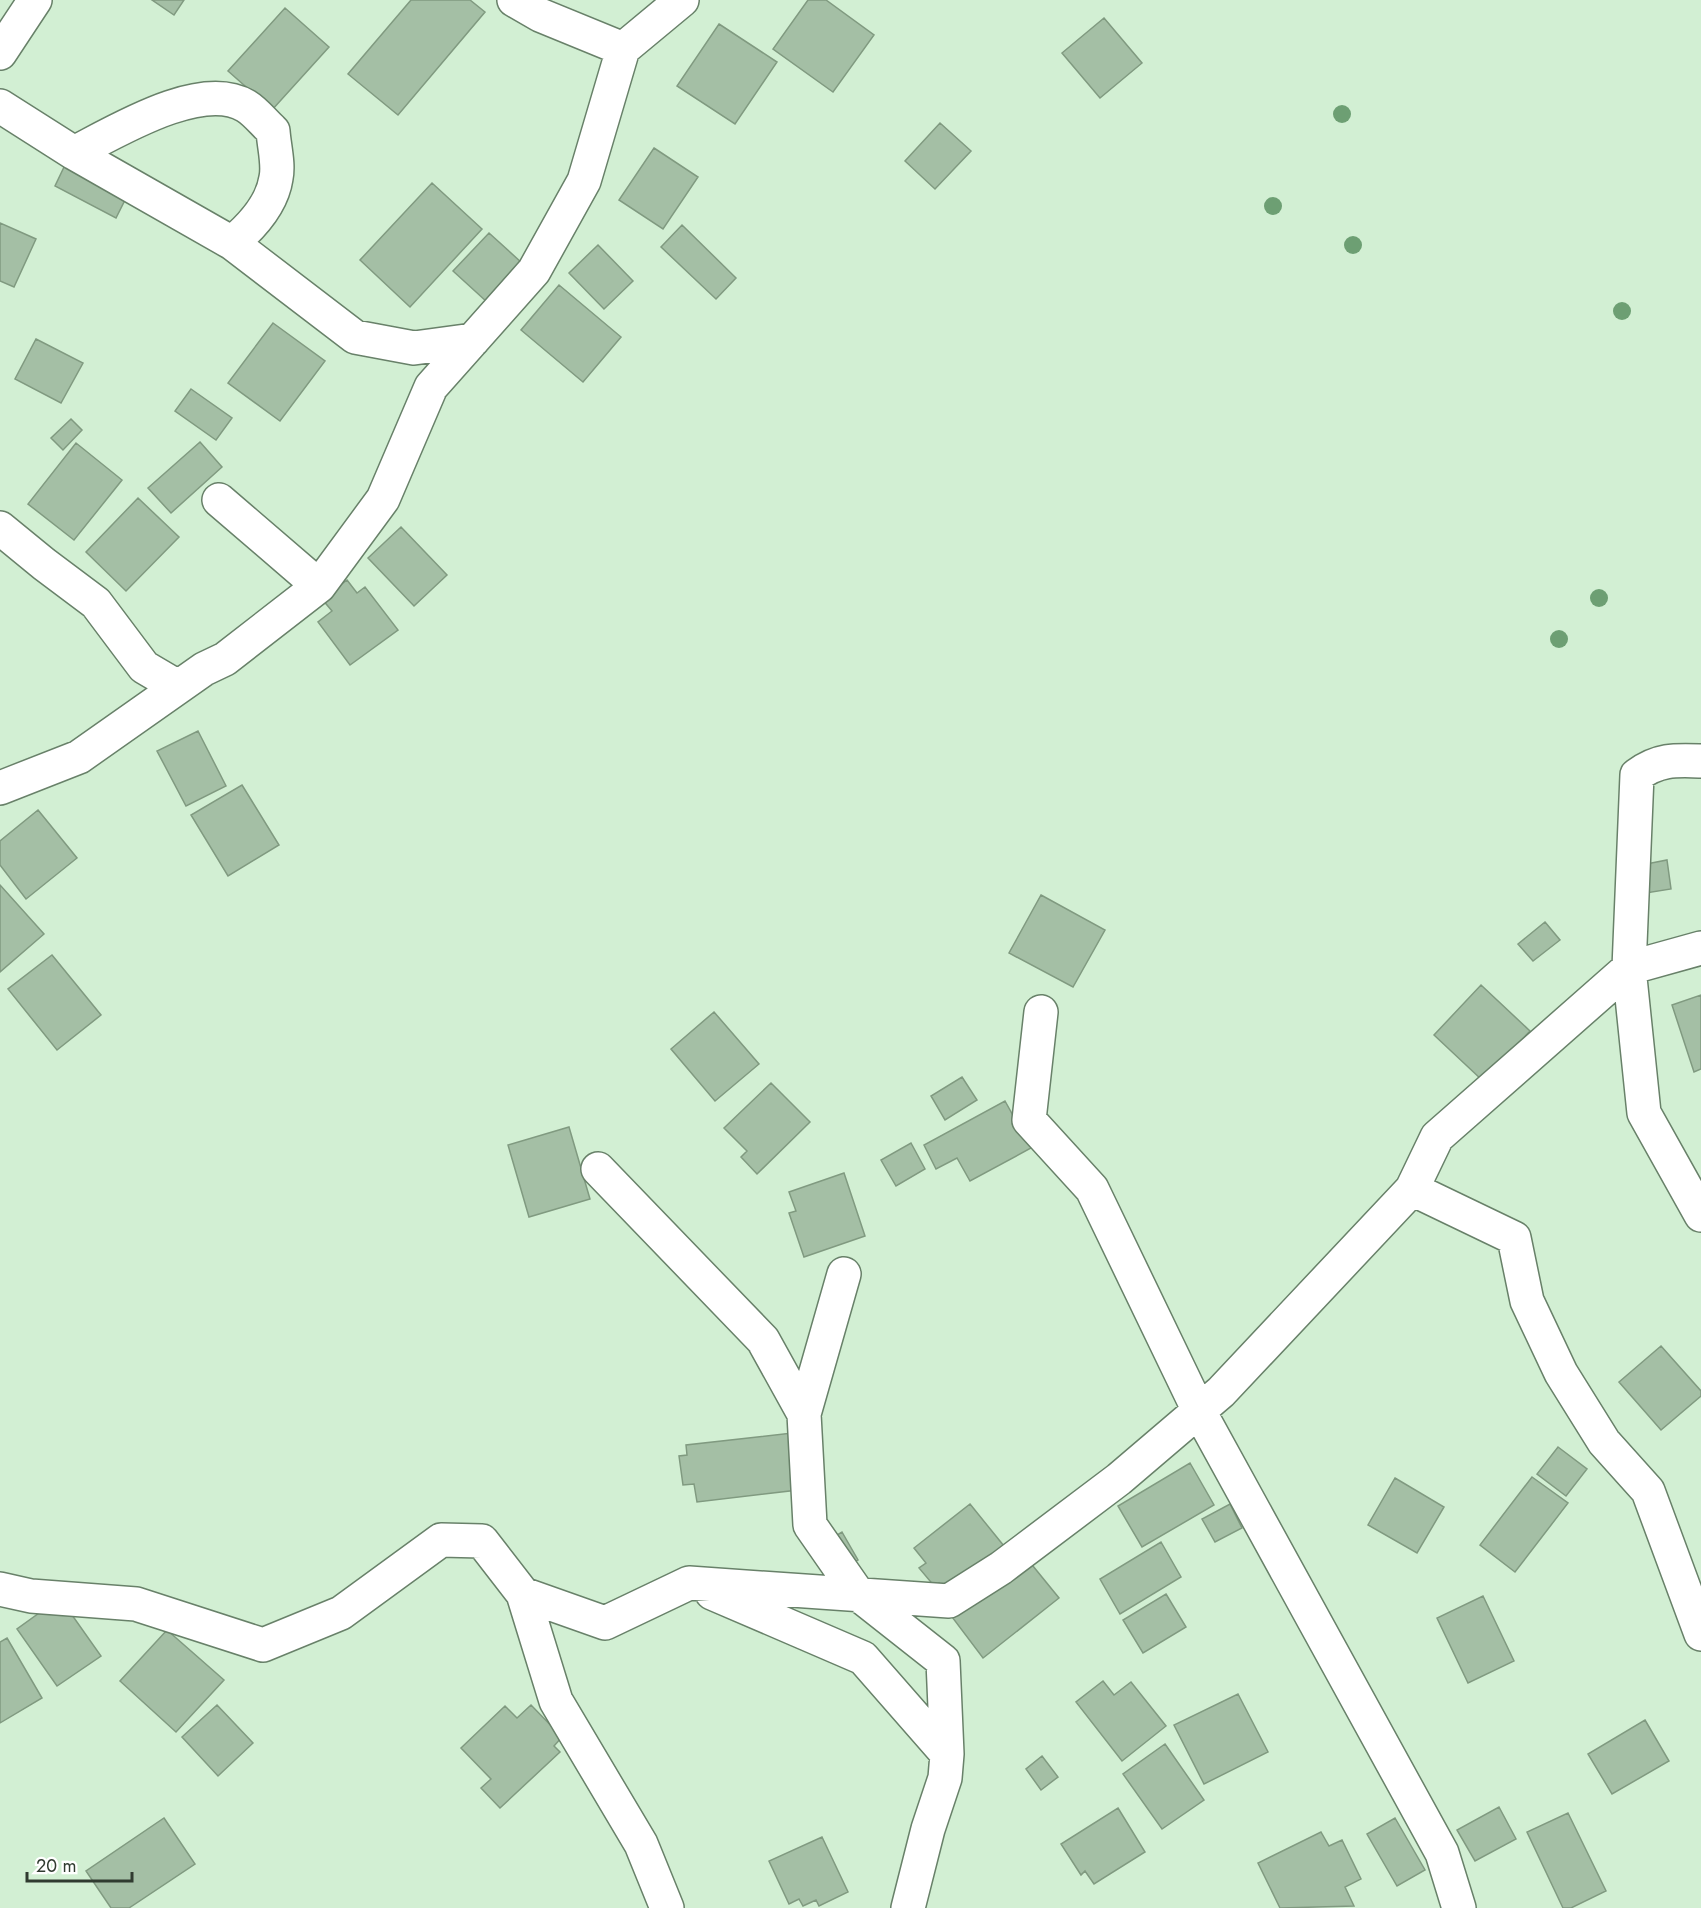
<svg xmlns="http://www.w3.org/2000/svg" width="1701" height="1908" font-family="Jost,sans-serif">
	<rect width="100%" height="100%" fill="#d2efd3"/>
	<!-- building -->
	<path fill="#a4bfa5" stroke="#809a80" stroke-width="1.5" d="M 152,0 L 184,0 L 174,15 Z
		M 411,0 L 470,0 L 485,12 L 398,115 L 348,74 Z
		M 808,0 L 826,0 L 874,35 L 833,92 L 773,49 Z
		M 285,8 L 329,47 L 272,110 L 228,71 Z
		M 1104,18 L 1142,63 L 1100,98 L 1062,53 Z
		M 719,24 L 777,62 L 735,124 L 677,86 Z
		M 940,123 L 971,151 L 935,189 L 905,161 Z
		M 654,148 L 698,177 L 663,229 L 619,200 Z
		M 65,165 L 127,196 L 116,218 L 55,186 Z
		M 432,183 L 482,229 L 410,307 L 360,260 Z
		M 0,223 L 36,239 L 14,287 L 0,281 Z
		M 682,225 L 736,278 L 716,299 L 661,247 Z
		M 489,233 L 522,263 L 487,302 L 453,271 Z
		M 598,245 L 633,281 L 604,309 L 569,273 Z
		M 559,285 L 621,337 L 583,382 L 521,330 Z
		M 273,323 L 325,361 L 280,421 L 228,383 Z
		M 36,339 L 83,363 L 61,403 L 15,379 Z
		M 191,389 L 232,418 L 216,440 L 175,411 Z
		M 71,419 L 82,430 L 63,450 L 51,438 Z
		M 200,442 L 222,467 L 171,513 L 148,488 Z
		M 76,443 L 122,480 L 74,540 L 28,504 Z
		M 138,498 L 179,537 L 126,591 L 86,552 Z
		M 401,527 L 447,575 L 414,606 L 368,558 Z
		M 347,580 L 357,593 L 365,587 L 398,630 L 350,665 L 318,622 L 332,611 L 322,599 Z
		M 198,731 L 226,786 L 186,806 L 157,751 Z
		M 242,785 L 279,845 L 228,876 L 191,815 Z
		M 38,810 L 77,858 L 26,899 L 0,865 L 0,841 Z
		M 1667,860 L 1671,889 L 1646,893 L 1641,865 Z
		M 0,885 L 44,934 L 0,972 Z
		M 1041,895 L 1105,930 L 1073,987 L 1009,953 Z
		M 1545,922 L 1560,940 L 1533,961 L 1518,944 Z
		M 52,955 L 101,1015 L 57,1050 L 8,989 Z
		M 1481,985 L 1530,1031 L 1483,1081 L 1434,1035 Z
		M 1701,995 L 1701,1069 L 1694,1072 L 1672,1005 Z
		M 714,1012 L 759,1064 L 715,1101 L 671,1049 Z
		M 962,1077 L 977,1100 L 945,1120 L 931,1096 Z
		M 771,1083 L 810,1122 L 757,1174 L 741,1157 L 747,1151 L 724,1128 Z
		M 1005,1101 L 1031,1148 L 970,1181 L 957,1158 L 936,1169 L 924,1145 Z
		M 569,1127 L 590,1199 L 529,1217 L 508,1145 Z
		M 911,1143 L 925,1169 L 896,1186 L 881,1160 Z
		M 844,1173 L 865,1236 L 804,1257 L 789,1213 L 796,1211 L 789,1192 Z
		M 1661,1346 L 1701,1391 L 1701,1396 L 1661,1430 L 1619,1382 Z
		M 792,1433 L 798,1490 L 697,1502 L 694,1484 L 683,1485 L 679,1456 L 687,1455 L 686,1445 Z
		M 1558,1447 L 1587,1469 L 1566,1496 L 1537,1474 Z
		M 1190,1463 L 1214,1505 L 1142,1547 L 1118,1506 Z
		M 1532,1477 L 1568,1503 L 1515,1572 L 1480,1545 Z
		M 1395,1478 L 1444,1507 L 1417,1553 L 1368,1525 Z
		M 970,1504 L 1008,1551 L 950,1597 L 939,1583 L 935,1587 L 919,1568 L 926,1563 L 914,1548 Z
		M 1230,1504 L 1242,1528 L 1215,1542 L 1202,1519 Z
		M 842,1532 L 858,1560 L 843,1568 L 827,1541 Z
		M 1161,1542 L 1181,1577 L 1120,1614 L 1100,1579 Z
		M 1024,1555 L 1059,1598 L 983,1658 L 949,1613 Z
		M 1166,1594 L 1186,1627 L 1143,1653 L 1123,1620 Z
		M 1483,1596 L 1514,1661 L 1468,1683 L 1437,1618 Z
		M 60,1598 L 101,1656 L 57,1686 L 17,1629 Z
		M 167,1630 L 224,1680 L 176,1732 L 120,1681 Z
		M 7,1638 L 42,1698 L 0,1723 L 0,1642 Z
		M 1103,1681 L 1114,1695 L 1131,1682 L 1166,1726 L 1122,1761 L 1076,1702 Z
		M 1238,1694 L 1268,1752 L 1204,1784 L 1174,1725 Z
		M 217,1705 L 253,1743 L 218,1776 L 182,1737 Z
		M 531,1705 L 562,1737 L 554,1746 L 560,1752 L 500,1808 L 481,1788 L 491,1779 L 461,1748 L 505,1706 L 517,1718 Z
		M 1645,1720 L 1669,1761 L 1612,1794 L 1588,1754 Z
		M 1165,1744 L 1204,1800 L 1162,1829 L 1123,1774 Z
		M 1042,1756 L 1058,1777 L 1041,1790 L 1026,1769 Z
		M 1499,1807 L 1516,1839 L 1475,1861 L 1457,1830 Z
		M 1118,1808 L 1145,1852 L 1094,1884 L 1085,1871 L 1081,1875 L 1061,1844 Z
		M 1568,1813 L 1606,1891 L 1571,1908 L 1563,1908 L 1527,1832 Z
		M 164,1818 L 195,1864 L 129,1908 L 111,1908 L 86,1871 Z
		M 1395,1818 L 1425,1870 L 1397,1886 L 1367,1834 Z
		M 1321,1832 L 1329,1846 L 1342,1840 L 1361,1879 L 1345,1887 L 1354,1906 L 1280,1908 L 1258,1863 Z
		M 822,1837 L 848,1892 L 819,1906 L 816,1900 L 803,1906 L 799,1899 L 789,1904 L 769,1861 Z"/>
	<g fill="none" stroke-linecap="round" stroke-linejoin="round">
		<defs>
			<path id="minor" d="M 514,0 L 540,15 L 623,49
				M 0,53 L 35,0
				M 0,106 L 74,153 L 232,243 C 251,227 272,205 276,178 C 279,164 274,146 273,131 C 264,123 256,112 246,106 C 201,79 115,132 74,153
				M 232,243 L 355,337 L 414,348 L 473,340
				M 219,500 L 319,586
				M 0,528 L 44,564 L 96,603 L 144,667 L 178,687
				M 0,788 L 79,757 L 204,669 L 225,659 L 319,586 L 383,499 L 431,387 L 534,271 L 584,181 L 623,49 L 682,0
				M 1701,948 L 1629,968 L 1644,1113 L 1701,1215
				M 1041,1012 L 1029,1120 L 1092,1189 L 1199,1411 L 1442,1853 L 1459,1908
				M 598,1169 L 763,1340 L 804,1414 L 810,1525 L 858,1594 L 943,1661 L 947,1754 L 945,1778 L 928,1829 L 908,1908
				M 1412,1189 L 1514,1238 L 1527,1301 L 1561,1373 L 1604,1442 L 1648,1491 L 1701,1634
				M 804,1414 L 844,1274
				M 0,1589 L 31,1596 L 136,1604 L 263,1645 L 341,1613 L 441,1540 L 482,1541 L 523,1594 L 605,1623 L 689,1583 L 949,1601 L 1001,1568 L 1119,1479 L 1221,1392 L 1412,1189 L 1437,1137 L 1629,968 L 1637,775 C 1659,759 1675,760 1701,761
				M 712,1593 L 863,1658 L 947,1754
				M 523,1594 L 556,1701 L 641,1844 L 667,1908"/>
		</defs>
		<!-- minor casing -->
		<use href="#minor" stroke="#688169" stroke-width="36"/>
		<!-- minor -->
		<use href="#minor" stroke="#fff" stroke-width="33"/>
	</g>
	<!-- trees -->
	<g fill="#6d9f73">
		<circle cx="1342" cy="114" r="9"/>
		<circle cx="1273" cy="206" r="9"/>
		<circle cx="1353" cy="245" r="9"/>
		<circle cx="1622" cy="311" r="9"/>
		<circle cx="1599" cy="598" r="9"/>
		<circle cx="1559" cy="639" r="9"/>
	</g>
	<!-- scale -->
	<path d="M27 1872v9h105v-9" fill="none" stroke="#303b30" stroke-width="3"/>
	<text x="36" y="1872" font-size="18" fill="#303b30" stroke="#ffffff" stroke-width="4.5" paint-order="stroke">20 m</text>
</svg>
